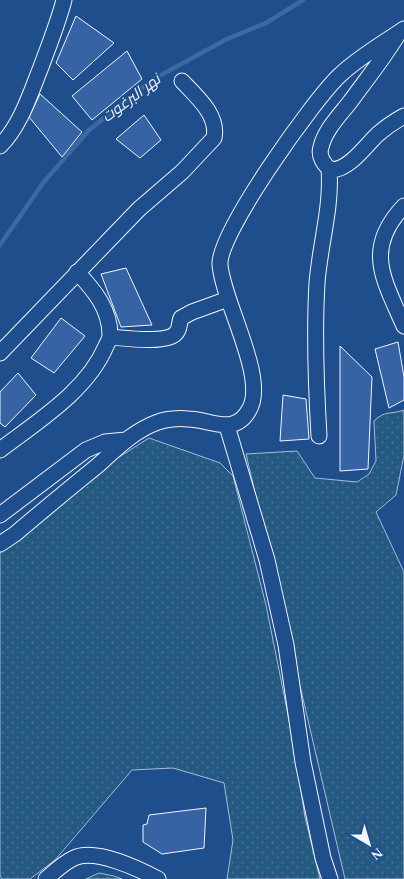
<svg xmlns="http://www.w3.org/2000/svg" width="404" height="879" font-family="'Times New Roman',Cairo,serif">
	<defs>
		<pattern id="grass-dots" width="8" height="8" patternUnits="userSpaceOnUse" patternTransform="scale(1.25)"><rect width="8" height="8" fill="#245a82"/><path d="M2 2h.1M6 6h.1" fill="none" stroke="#447295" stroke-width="1.8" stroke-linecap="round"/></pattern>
	</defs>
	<rect width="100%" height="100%" fill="#1f4e8c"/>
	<!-- grass -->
	<path fill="url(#grass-dots)" stroke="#a8bbd7" d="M 404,410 L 404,455 L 396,495 L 376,512 L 404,572 L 404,879 L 345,879 L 246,454 L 297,451 L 315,478 L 357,482 L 369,474 L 376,461 L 374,421 C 385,410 390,415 404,410 Z
		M 149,438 L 220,463 L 233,476 L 266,605 L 294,745 L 305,817 L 320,879 L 227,879 L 233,840 L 224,783 L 173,768 L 132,770 L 55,860 L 30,879 L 2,879 L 0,876 L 0,553 L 113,461 Z
		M 99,873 L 114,876 L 122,879 L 86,879 Z"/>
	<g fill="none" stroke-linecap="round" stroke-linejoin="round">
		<!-- stream -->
		<path stroke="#3b69a3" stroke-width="4.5" d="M 0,245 L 43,183 L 89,130 L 152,80 L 227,39 L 266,23 L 303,0"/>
	</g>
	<!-- building -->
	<path fill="#3563a3" stroke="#f2f6ff" d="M 76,16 L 114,43 L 73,80 L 56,63 Z
		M 127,51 L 142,79 L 92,120 L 72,96 Z
		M 40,94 L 82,132 L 62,157 L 29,117 Z
		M 144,115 L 161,140 L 140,158 L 116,139 Z
		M 126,268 L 152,325 L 121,327 L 101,274 Z
		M 61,318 L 85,336 L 54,373 L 31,358 Z
		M 398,342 L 404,377 L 404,400 L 389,408 L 375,349 Z
		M 340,346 L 372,377 L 368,469 L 340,471 Z
		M 18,373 L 36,395 L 5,427 L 0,423 L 0,392 Z
		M 283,395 L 306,399 L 309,439 L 280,441 Z
		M 206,808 L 204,848 L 162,854 L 143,842 L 143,825 L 147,824 L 149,815 Z"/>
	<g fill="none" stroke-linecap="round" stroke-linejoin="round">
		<defs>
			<path id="minor" d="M 397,36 C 383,59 366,80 350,102 C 339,116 325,130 321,147 C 318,156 324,166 332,170 C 350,169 365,146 378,134 C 386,127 395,121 404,116
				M 0,146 C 21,125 30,94 41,67 C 49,45 58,23 64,0
				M 404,206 C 363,249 384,280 404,326
				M 110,337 C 124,338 167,344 176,333 C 180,329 179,323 181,318 L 192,312 L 228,299
				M 0,353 L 139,209 L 182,172 L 214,138 C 219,115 196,96 182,81
				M 227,426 L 267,560 L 286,645 L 303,762 L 323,858 L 330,879
				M 319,436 C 316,385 314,334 317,283 C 320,244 332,207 329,169
				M 0,450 C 38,421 87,391 106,346 C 108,342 110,339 110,335 C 110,309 94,290 77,272
				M 0,515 L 86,450 L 105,442 L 126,440
				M 0,544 L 15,534 C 42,511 70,488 97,466 C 116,449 133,431 158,422 C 166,419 179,418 188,419 C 210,419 234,437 249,410 C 268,379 223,302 220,265 C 217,235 314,99 340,75 C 359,57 382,44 404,29
				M 46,879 C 54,872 63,863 74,858 C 95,848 139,869 158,879"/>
		</defs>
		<!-- minor casing -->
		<use href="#minor" stroke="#f2f6ff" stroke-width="17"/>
		<!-- minor -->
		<use href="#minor" stroke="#1f4e8c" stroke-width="15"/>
	</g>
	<g text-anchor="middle" stroke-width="4" stroke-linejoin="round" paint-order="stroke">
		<!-- water labels -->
		<g font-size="15" font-style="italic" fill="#f2f6ff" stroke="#1f4e8c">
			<text transform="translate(131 98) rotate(-37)" y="5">نهر البرغوت</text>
		</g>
	</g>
	<!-- north arrow -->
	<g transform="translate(369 844) rotate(142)" stroke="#1f4e8c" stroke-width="4" paint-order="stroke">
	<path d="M0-4L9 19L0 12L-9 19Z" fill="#f2f6ff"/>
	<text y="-8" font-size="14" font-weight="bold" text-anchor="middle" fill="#f2f6ff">N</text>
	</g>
</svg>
